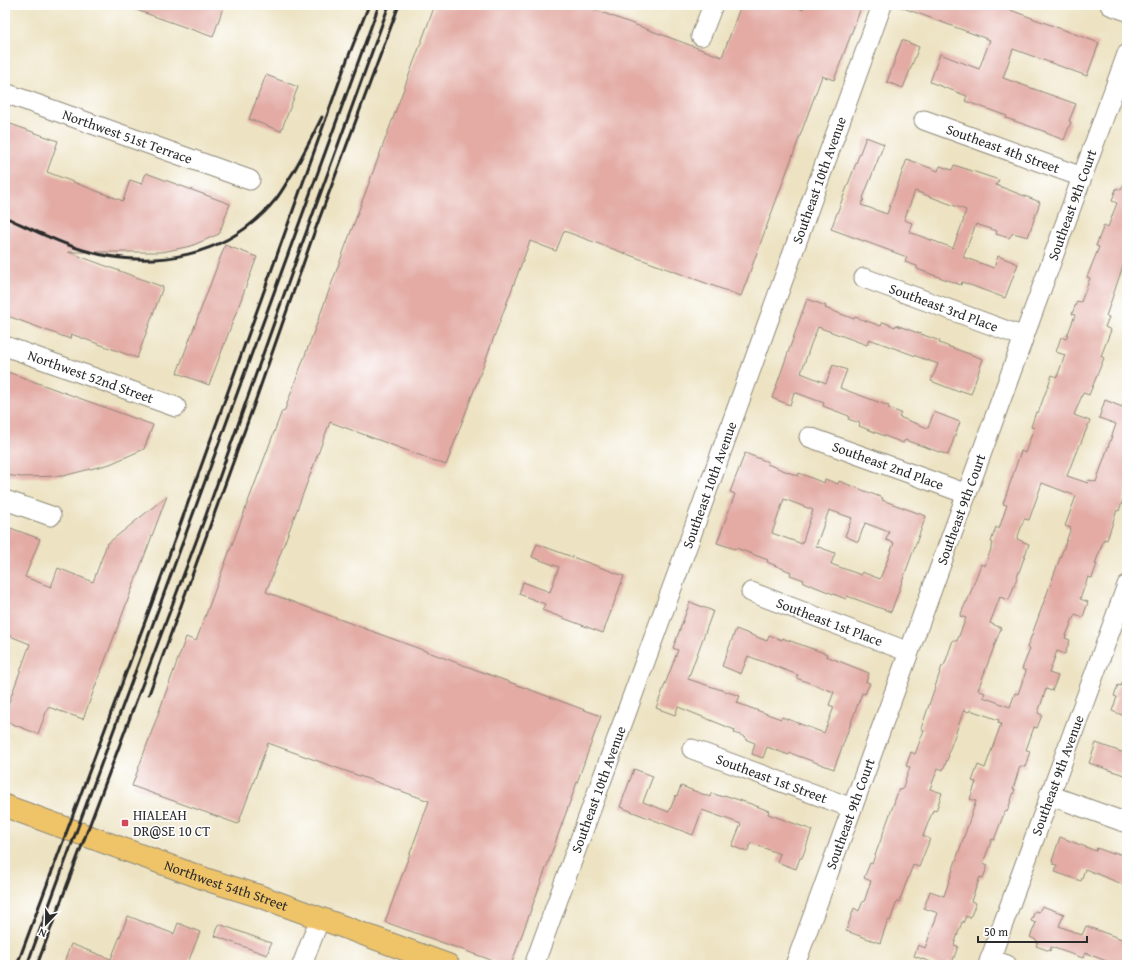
<svg xmlns="http://www.w3.org/2000/svg" width="1132" height="970" font-family="'Gentium Book Plus',serif">
	<rect width="100%" height="100%" fill="#fff"/>
	<filter id="ink" filterUnits="userSpaceOnUse"><feTurbulence type="fractalNoise" baseFrequency=".025" numOctaves="2"/><feDisplacementMap in="SourceGraphic" scale="8" xChannelSelector="R" yChannelSelector="G"/><feConvolveMatrix kernelMatrix="1 2 1 2 8 2 1 2 1" color-interpolation-filters="sRGB"/></filter>
	<filter id="wash" filterUnits="userSpaceOnUse"><feTurbulence type="fractalNoise" baseFrequency=".012" numOctaves="4" result="noise"/><feDisplacementMap in="SourceGraphic" scale="16" xChannelSelector="R" yChannelSelector="G"/><feGaussianBlur stdDeviation="0.9" result="paint"/><feColorMatrix in="noise" values="0 0 0 0 0 0 0 0 0 0 0 0 0 0 0 0 0 1.4 0 .05"/><feComposite in="paint" operator="in"/></filter>
	<g filter="url(#wash)">
		<rect width="100%" height="100%" fill="#ede3c3"/>
		<g id="blocks">
			<!-- building -->
			<path fill="#e3aba4" fill-rule="evenodd" d="M 128,5 L 224,5 L 213,37 L 128,7 Z
				M 435,5 L 582,5 L 722,57 L 741,5 L 791,5 L 803,10 L 805,5 L 862,5 L 834,80 L 822,76 L 741,296 L 564,231 L 556,251 L 530,241 L 446,465 L 330,422 L 266,592 L 601,716 L 511,965 L 505,965 L 385,922 L 429,801 L 268,743 L 238,824 L 132,786 L 186,637 L 196,641 L 282,411 L 284,412 Z
				M 898,5 L 997,5 L 1099,43 L 1087,76 L 1013,49 L 1003,78 L 1076,104 L 1069,121 L 1071,122 L 1064,140 L 1046,133 L 1046,132 L 1006,118 L 1007,116 L 965,101 L 967,96 L 930,82 L 940,54 L 979,69 L 990,40 L 898,6 Z
				M 902,40 L 919,47 L 903,88 L 887,82 Z
				M 266,75 L 298,87 L 281,131 L 249,119 Z
				M 5,122 L 58,141 L 47,172 L 123,201 L 130,180 L 142,184 L 146,173 L 230,204 L 219,234 L 191,246 L 162,252 L 68,252 L 163,287 L 137,358 L 71,334 L 70,339 L 5,315 Z
				M 866,137 L 884,144 L 863,198 L 864,199 L 861,205 L 887,214 L 907,159 L 938,171 L 940,166 L 952,170 L 954,165 L 999,180 L 996,185 L 1040,202 L 1028,237 L 1013,233 L 1009,238 L 996,234 L 997,231 L 976,224 L 963,257 L 994,268 L 998,256 L 1018,264 L 1005,298 L 962,282 L 961,285 L 917,269 L 917,266 L 905,262 L 907,257 L 831,229 ZM 915,191 L 966,210 L 963,219 L 964,219 L 953,248 L 909,232 L 912,223 L 904,220 Z
				M 1126,179 L 1127,179 L 1127,254 L 1106,316 L 1109,317 L 1105,327 L 1111,330 L 1101,356 L 1104,358 L 1089,395 L 1083,393 L 1074,415 L 1090,421 L 1077,452 L 1076,452 L 1067,476 L 1088,483 L 1089,480 L 1096,482 L 1116,424 L 1099,418 L 1105,400 L 1122,407 L 1125,398 L 1127,398 L 1127,488 L 1119,511 L 1117,510 L 1107,540 L 1104,539 L 1095,564 L 1097,564 L 1092,578 L 1088,577 L 1080,599 L 1088,602 L 1083,617 L 1075,614 L 1065,638 L 1070,640 L 1065,654 L 1057,651 L 1049,673 L 1058,676 L 1052,691 L 1046,689 L 1038,713 L 1042,715 L 1037,728 L 1034,727 L 1026,750 L 1030,751 L 1025,767 L 1020,766 L 1013,789 L 1015,789 L 1007,812 L 1005,811 L 994,840 L 992,839 L 983,863 L 988,865 L 983,878 L 980,877 L 971,901 L 976,903 L 970,918 L 966,916 L 963,923 L 962,922 L 954,945 L 958,946 L 952,963 L 948,961 L 946,965 L 939,965 L 914,956 L 918,945 L 925,948 L 938,913 L 924,908 L 930,891 L 944,896 L 976,801 L 970,799 L 976,782 L 972,781 L 978,765 L 985,768 L 1001,724 L 998,723 L 999,720 L 970,710 L 969,712 L 964,710 L 948,754 L 949,755 L 943,770 L 938,768 L 930,789 L 942,793 L 936,811 L 933,810 L 923,836 L 930,839 L 919,867 L 913,865 L 899,902 L 897,901 L 890,921 L 888,920 L 880,943 L 846,931 L 854,908 L 859,911 L 863,901 L 864,902 L 871,881 L 864,878 L 870,863 L 872,864 L 899,789 L 902,790 L 910,767 L 906,766 L 911,752 L 915,754 L 924,730 L 921,729 L 942,666 L 944,666 L 953,640 L 957,641 L 966,618 L 960,616 L 966,602 L 967,602 L 981,564 L 985,566 L 993,543 L 991,542 L 996,527 L 999,529 L 1007,505 L 1003,504 L 1021,451 L 1025,453 L 1034,428 L 1031,427 L 1036,412 L 1038,413 L 1052,375 L 1057,377 L 1065,355 L 1056,352 L 1061,337 L 1066,339 L 1075,315 L 1072,314 L 1077,301 L 1081,302 L 1090,278 L 1087,277 L 1099,247 L 1096,246 L 1104,225 L 1108,227 L 1117,203 L 1112,201 L 1116,188 L 1121,190 ZM 1042,483 L 1076,496 L 1065,526 L 1071,528 L 1027,648 L 1030,649 L 1022,669 L 1026,671 L 1018,694 L 1015,693 L 1010,707 L 983,697 L 985,693 L 978,690 L 1001,628 L 990,623 L 1000,597 L 1009,600 L 1029,544 L 1017,539 L 1024,519 L 1029,520 Z
				M 225,245 L 257,257 L 209,385 L 177,373 Z
				M 807,299 L 826,306 L 825,308 L 854,319 L 855,317 L 881,326 L 883,322 L 895,327 L 896,325 L 940,341 L 939,343 L 983,359 L 971,394 L 959,390 L 959,392 L 931,381 L 938,364 L 869,339 L 867,345 L 818,327 L 811,344 L 801,373 L 826,383 L 833,365 L 847,370 L 840,388 L 889,406 L 888,408 L 901,413 L 899,417 L 928,428 L 934,412 L 960,422 L 948,455 L 905,440 L 903,443 L 859,426 L 860,423 L 848,419 L 849,416 L 823,406 L 824,403 L 794,392 L 790,405 L 772,398 Z
				M 5,371 L 153,425 L 144,449 L 110,464 L 63,476 L 21,477 L 5,475 Z
				M 745,453 L 768,462 L 767,464 L 798,476 L 799,473 L 824,483 L 825,479 L 838,484 L 839,481 L 883,498 L 882,500 L 926,516 L 891,612 L 847,596 L 846,599 L 803,582 L 804,580 L 790,575 L 791,572 L 767,562 L 768,560 L 736,548 L 735,549 L 717,543 L 735,494 L 730,492 ZM 784,499 L 813,510 L 802,544 L 772,533 ZM 829,510 L 852,518 L 845,536 L 858,542 L 865,523 L 889,532 L 886,540 L 894,543 L 880,579 L 862,572 L 861,575 L 831,564 L 835,553 L 816,546 Z
				M 167,496 L 83,719 L 48,707 L 38,734 L 5,721 L 5,713 L 30,644 L 5,634 L 5,526 L 40,539 L 25,577 L 51,587 L 58,568 L 93,582 L 107,544 Z
				M 537,544 L 624,576 L 603,633 L 542,610 L 545,604 L 519,594 L 523,582 L 550,592 L 559,567 L 532,557 Z
				M 690,602 L 713,611 L 688,679 L 740,696 L 737,703 L 781,719 L 782,717 L 824,733 L 834,707 L 829,705 L 834,692 L 796,678 L 798,675 L 748,656 L 741,674 L 722,666 L 736,629 L 767,641 L 769,635 L 782,640 L 782,638 L 827,654 L 826,656 L 869,673 L 866,682 L 870,683 L 865,694 L 862,693 L 834,769 L 790,753 L 789,755 L 767,747 L 763,758 L 752,754 L 755,743 L 745,739 L 746,737 L 734,733 L 735,730 L 678,707 L 675,715 L 656,708 L 678,650 L 673,648 Z
				M 1126,674 L 1127,674 L 1127,717 L 1112,711 L 1117,697 L 1114,696 L 1118,685 L 1121,686 Z
				M 1096,743 L 1127,754 L 1127,776 L 1089,763 Z
				M 634,769 L 653,776 L 643,802 L 669,812 L 676,795 L 677,796 L 681,786 L 710,797 L 711,793 L 723,797 L 724,795 L 751,804 L 769,811 L 768,814 L 812,830 L 802,858 L 800,858 L 796,869 L 777,862 L 780,854 L 751,843 L 747,852 L 732,846 L 741,824 L 702,810 L 693,835 L 620,807 Z
				M 1060,837 L 1096,851 L 1097,848 L 1113,854 L 1114,852 L 1127,857 L 1127,886 L 1085,869 L 1081,881 L 1055,872 L 1057,865 L 1053,864 L 1053,862 L 1052,861 Z
				M 1042,906 L 1064,914 L 1059,926 L 1082,935 L 1086,926 L 1127,941 L 1127,965 L 1117,965 L 1085,953 L 1083,958 L 1051,947 L 1050,951 L 1036,946 L 1038,941 L 1030,937 L 1036,923 L 1031,921 L 1035,911 L 1039,912 Z
				M 128,916 L 174,934 L 178,923 L 200,932 L 187,965 L 63,965 L 71,944 L 111,959 Z
				M 219,924 L 271,943 L 267,955 L 215,936 Z"/>
		</g>
	</g>
	<g filter="url(#ink)">
		<use href="#blocks" fill-opacity="0" stroke="#8c8777" stroke-width="1"/>
		<g fill="none" stroke-linecap="round" stroke-linejoin="round">
			<defs>
				<g id="minor">
					<path d="M 1110,5 L 1127,11"/>
					<path d="M 701,36 L 713,5"/>
					<path id="s1" d="M 5,93 L 250,180"/>
					<path id="s2" d="M 924,120 L 1082,177"/>
					<path id="s3" d="M 864,278 L 1024,337"/>
					<path id="s4" d="M 5,346 L 176,407"/>
					<path id="s5" d="M 809,437 L 967,494"/>
					<path d="M 5,500 L 51,516"/>
					<path id="s6" d="M 751,592 L 909,652"/>
					<path id="s7" d="M 692,749 L 852,808"/>
					<path d="M 1049,795 L 1127,823"/>
					<path d="M 990,959 L 1007,965"/>
					<path d="M 302,965 L 320,918"/>
					<path id="s8" d="M 534,965 L 687,547 L 882,5"/>
					<path id="s9" d="M 795,965 L 1127,54"/>
					<path id="s10" d="M 988,965 L 1127,585"/>
				</g>
				<g id="major">
					<path id="s11" d="M 5,806 L 211,881 L 259,896 L 448,965"/>
				</g>
			</defs>
			<!-- minor casing -->
			<use href="#minor" stroke="#8c8777" stroke-width="21"/>
			<!-- major casing -->
			<use href="#major" stroke="#8c8777" stroke-width="24"/>
			<!-- minor -->
			<use href="#minor" stroke="#fff" stroke-width="19"/>
			<!-- major -->
			<use href="#major" stroke="#efc469" stroke-width="22"/>
			<!-- rail -->
			<path stroke="#2b2b2b" stroke-width="3" d="M 5,217 C 31,229 56,242 83,250 C 153,271 229,257 276,199 C 283,190 288,180 294,171 C 304,153 313,135 322,117
				M 149,694 L 256,399 L 314,233 L 399,5
				M 17,965 L 152,603 L 347,60 L 369,5
				M 27,965 C 147,646 260,324 379,5
				M 37,965 L 206,515 L 298,255 L 389,5"/>
		</g>
	</g>
	<!-- markers -->
	<rect fill="#d1495b" stroke="#fff" stroke-width="1.5" x="121" y="819" width="8" height="8" rx="2"/>
	<g text-anchor="middle" stroke-width="3" stroke-linejoin="round" paint-order="stroke">
		<!-- street labels -->
		<g font-size="14" fill="#2b2b2b" stroke="#fff">
			<text dy="5" stroke="none"><textPath href="#s1" startOffset="130">Northwest 51st Terrace</textPath></text>
			<text dy="5" stroke="none"><textPath href="#s2" startOffset="84">Southeast 4th Street</textPath></text>
			<text dy="5" stroke="none"><textPath href="#s8" startOffset="835">Southeast 10th Avenue</textPath></text>
			<text dy="5" stroke="none"><textPath href="#s9" startOffset="809">Southeast 9th Court</textPath></text>
			<text dy="5" stroke="none"><textPath href="#s3" startOffset="85">Southeast 3rd Place</textPath></text>
			<text dy="5" stroke="none"><textPath href="#s4" startOffset="91">Northwest 52nd Street</textPath></text>
			<text dy="5" stroke="none"><textPath href="#s5" startOffset="84">Southeast 2nd Place</textPath></text>
			<text dy="5" stroke="none"><textPath href="#s8" startOffset="511">Southeast 10th Avenue</textPath></text>
			<text dy="5" stroke="none"><textPath href="#s9" startOffset="485">Southeast 9th Court</textPath></text>
			<text dy="5" stroke="none"><textPath href="#s6" startOffset="84">Southeast 1st Place</textPath></text>
			<text dy="5" stroke="none"><textPath href="#s10" startOffset="202">Southeast 9th Avenue</textPath></text>
			<text dy="5" stroke="none"><textPath href="#s7" startOffset="85">Southeast 1st Street</textPath></text>
			<text dy="5" stroke="none"><textPath href="#s8" startOffset="187">Southeast 10th Avenue</textPath></text>
			<text dy="5" stroke="none"><textPath href="#s9" startOffset="161">Southeast 9th Court</textPath></text>
			<text dy="5" stroke="none"><textPath href="#s11" startOffset="235">Northwest 54th Street</textPath></text>
		</g>
		<!-- poi labels -->
		<g font-size="14" fill="#2b2b2b" stroke="#fff" text-anchor="start">
			<text x="133" y="820">HIALEAH<tspan x="133" dy="16">DR@SE 10 CT</tspan></text>
		</g>
	</g>
	<!-- margin -->
	<rect width="1132" height="970" fill="none" stroke="#fff" stroke-width="20"/>
	<!-- north arrow -->
	<g transform="translate(46 924) rotate(202)" stroke="#ffffff" stroke-width="3" paint-order="stroke">
	<path d="M0-3L7 15L0 10L-7 15Z" fill="#2b2b2b"/>
	<text y="-6" font-size="11" font-weight="bold" text-anchor="middle" fill="#2b2b2b">N</text>
	</g>
	<!-- scale -->
	<path d="M978 936v6h109v-6" fill="none" stroke="#2b2b2b" stroke-width="2"/>
	<text x="984" y="936" font-size="12" fill="#2b2b2b" stroke="#ffffff" stroke-width="3" paint-order="stroke">50 m</text>
</svg>
